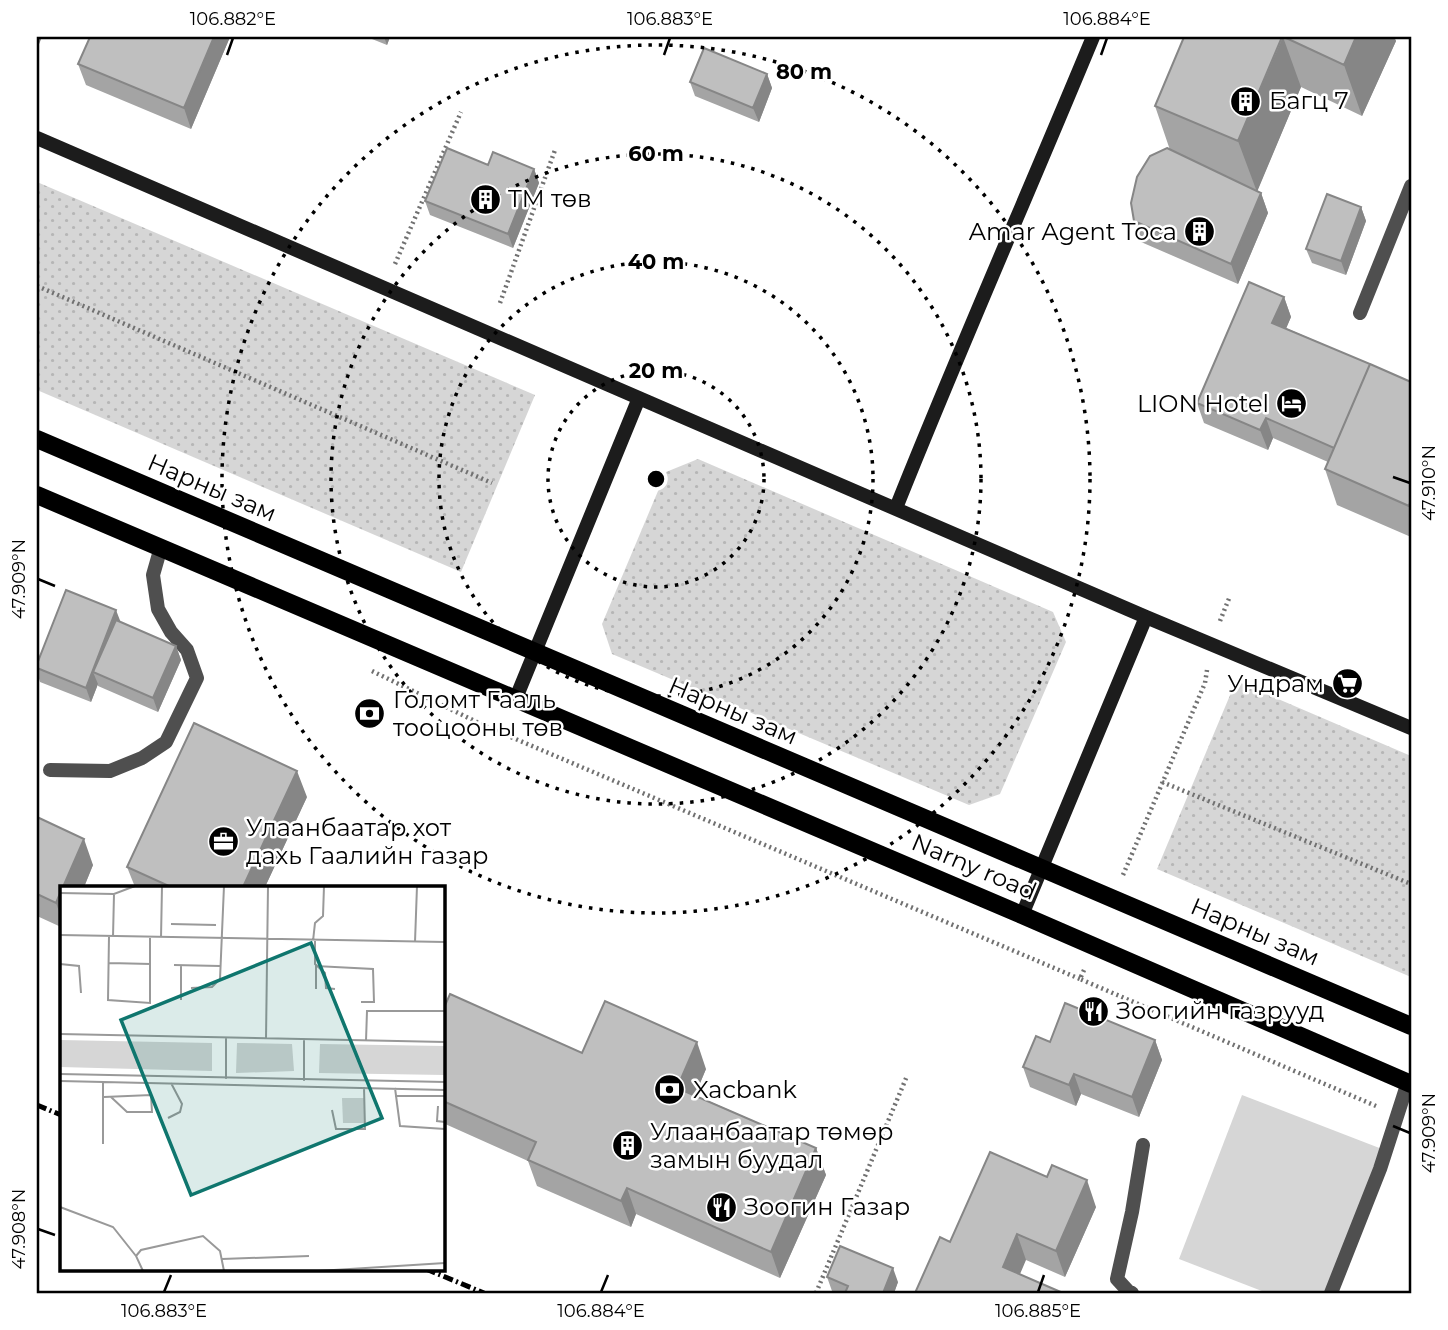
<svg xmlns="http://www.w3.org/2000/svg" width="1448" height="1330" font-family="Montserrat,sans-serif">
	<defs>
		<pattern id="park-dots" width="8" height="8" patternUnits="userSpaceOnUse" patternTransform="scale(1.75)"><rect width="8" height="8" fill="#d6d6d6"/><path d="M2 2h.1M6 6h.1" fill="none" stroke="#b6b6b6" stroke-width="1.8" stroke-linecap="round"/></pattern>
	</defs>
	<rect width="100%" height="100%" fill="#fff"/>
	<!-- grass -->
	<path fill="#d6d6d6" d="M 1242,1095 L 1382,1149 L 1326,1293 L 1267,1293 L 1179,1259 Z"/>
	<!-- park -->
	<path fill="url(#park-dots)" d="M 37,182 L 535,395 L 461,572 L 37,390 Z
		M 698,459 L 1053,612 L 1066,642 L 1000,794 L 969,805 L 612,654 L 602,624 L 666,472 Z
		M 1236,681 L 1411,756 L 1411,977 L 1157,869 Z"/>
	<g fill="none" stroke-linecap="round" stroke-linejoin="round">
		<!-- path -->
		<path stroke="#717171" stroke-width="4.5" stroke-dasharray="2 3.5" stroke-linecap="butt" d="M 395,264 L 461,112
			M 37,286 L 492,483
			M 500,303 L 555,150
			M 1220,621 L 1230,596
			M 372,671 L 485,726 L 1080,979
			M 1162,782 L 1411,884
			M 1123,875 L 1205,683 L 1207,670
			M 1084,970 L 1080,979 L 1376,1106
			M 816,1293 L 907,1076"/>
		<!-- lane -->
		<path stroke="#4f4f4f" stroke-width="14" d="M 1360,313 L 1411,186
			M 50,770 L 110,771 L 142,758 L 166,742 L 197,678 L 187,650 L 171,632 L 158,609 L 153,575 L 161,547
			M 1132,1293 L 1128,1291 L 1117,1279 L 1132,1212 L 1143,1145
			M 1331,1293 L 1380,1169 L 1408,1082"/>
		<!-- secondary -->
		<path stroke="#1c1c1c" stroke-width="14" d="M 37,138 L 1146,617 L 1411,728
			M 896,508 C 959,350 1028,194 1093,37
			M 516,698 L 639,398
			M 1022,915 L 1146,617"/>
		<!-- primary -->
		<path stroke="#000" stroke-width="18" d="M 37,439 L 1411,1026
			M 37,495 L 1022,915 L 1411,1084"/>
		<!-- rail -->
		<path stroke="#000" stroke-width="5" stroke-dasharray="10 3.5 2 3.5" stroke-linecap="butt" d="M 37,1105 L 61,1115
			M 426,1269 L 484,1293"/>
	</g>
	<!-- wall -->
	<path fill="#a4a4a4" d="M 90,37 L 230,37 L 191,129 L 86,85 L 78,64 Z
		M 367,37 L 390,37 L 387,45 Z
		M 1184,37 L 1394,37 L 1396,41 L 1362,116 L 1301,87 L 1257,191 L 1261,193 L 1268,213 L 1238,284 L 1141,242 L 1134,221 L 1170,150 L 1155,106 Z
		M 767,74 L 772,88 L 759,122 L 695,96 L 690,82 Z
		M 488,165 L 534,169 L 539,183 L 513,248 L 430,215 L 425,201 Z
		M 1361,207 L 1366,221 L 1346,275 L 1312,263 L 1306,249 Z
		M 1284,297 L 1291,317 L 1286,328 L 1411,382 L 1411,537 L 1337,505 L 1325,469 L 1328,462 L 1273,438 L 1268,450 L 1204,423 L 1197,403 Z
		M 121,623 L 176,646 L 181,660 L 158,712 L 98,686 L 98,684 L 91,702 L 40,682 L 37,672 L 37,664 Z
		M 307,797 L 265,887 L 135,887 L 127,867 Z
		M 37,817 L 93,865 L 84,887 L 61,887 L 61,927 L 37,916 Z
		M 443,1010 L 582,1053 L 706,1069 L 695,1095 L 816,1148 L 826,1175 L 780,1278 L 636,1214 L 631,1227 L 537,1186 L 528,1161 L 443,1123 Z
		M 1155,1040 L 1162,1060 L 1139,1117 L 1081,1094 L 1076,1106 L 1030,1087 L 1023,1067 L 1050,1042 Z
		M 1047,1177 L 1096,1207 L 1065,1277 L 1026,1260 L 950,1242 Z
		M 827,1277 L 898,1282 L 894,1293 L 838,1293 L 832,1291 Z"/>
	<!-- shaded-wall -->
	<path fill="#868686" d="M 37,37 L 42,37 L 37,49 Z
		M 214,37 L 230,37 L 191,129 L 184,108 Z
		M 384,37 L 390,37 L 387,45 Z
		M 1283,37 L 1301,87 L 1257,192 L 1238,141 Z
		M 1356,37 L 1394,37 L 1396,41 L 1362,116 L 1344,65 Z
		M 767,74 L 772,88 L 759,122 L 753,108 Z
		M 534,169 L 539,183 L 513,248 L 508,234 Z
		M 1261,193 L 1268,213 L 1238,284 L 1231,264 Z
		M 1361,207 L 1366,221 L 1346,275 L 1341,261 Z
		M 1284,297 L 1291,317 L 1280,343 L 1272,323 Z
		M 1266,418 L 1273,438 L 1268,450 L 1260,430 Z
		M 1411,499 L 1411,513 L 1409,506 Z
		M 116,610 L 121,623 L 93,672 L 98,684 L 91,702 L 86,688 Z
		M 176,646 L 181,660 L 158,712 L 153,698 Z
		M 297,771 L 307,797 L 265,887 L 243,887 Z
		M 84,839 L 93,865 L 84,887 L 63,887 Z
		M 61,891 L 61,917 L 56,903 Z
		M 1155,1040 L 1162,1060 L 1139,1117 L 1132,1097 Z
		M 697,1042 L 706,1069 L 687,1114 L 677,1088 Z
		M 1074,1074 L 1081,1094 L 1076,1106 L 1069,1085 Z
		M 816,1148 L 826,1175 L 780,1278 L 771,1252 Z
		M 1087,1180 L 1096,1207 L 1065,1277 L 1056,1251 Z
		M 627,1188 L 636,1214 L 631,1227 L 621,1201 Z
		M 1017,1234 L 1026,1260 L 1012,1293 L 1003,1267 Z
		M 893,1268 L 898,1282 L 894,1293 L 883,1293 Z"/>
	<!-- building -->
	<path fill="#bfbfbf" stroke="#868686" stroke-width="2" d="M 90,37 L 214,37 L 184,108 L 78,64 Z
		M 1184,37 L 1282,37 L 1238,141 L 1155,106 Z
		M 1284,37 L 1356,37 L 1344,65 Z
		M 704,48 L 767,74 L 753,108 L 690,82 Z
		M 447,148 L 488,165 L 493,152 L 534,169 L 508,234 L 425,201 Z
		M 1167,148 L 1261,193 L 1231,264 L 1134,221 L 1131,203 L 1137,177 L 1150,156 Z
		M 1327,194 L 1361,207 L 1341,261 L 1306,249 Z
		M 1249,282 L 1284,297 L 1272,323 L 1370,364 L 1334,448 L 1266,418 L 1260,430 L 1197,403 Z
		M 1370,364 L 1411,382 L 1411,499 L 1409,506 L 1325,469 Z
		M 66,590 L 116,610 L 86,688 L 37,668 L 37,664 Z
		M 116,620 L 176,646 L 153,698 L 93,672 Z
		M 194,723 L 297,771 L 243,887 L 171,887 L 127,867 Z
		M 37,817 L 84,839 L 63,887 L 61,887 L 61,891 L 56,903 L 37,894 Z
		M 450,994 L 582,1053 L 605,1001 L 697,1042 L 677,1088 L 816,1148 L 771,1252 L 627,1188 L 621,1201 L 528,1160 L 536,1142 L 443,1101 L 443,1010 Z
		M 1065,1003 L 1155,1040 L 1132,1097 L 1074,1074 L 1069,1085 L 1023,1067 L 1036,1036 L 1050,1042 Z
		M 990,1152 L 1047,1177 L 1052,1165 L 1087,1180 L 1056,1251 L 1017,1234 L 1003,1267 L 1063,1293 L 915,1293 L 940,1237 L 950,1242 Z
		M 840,1246 L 893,1268 L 883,1293 L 845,1293 L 848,1286 L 827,1277 Z"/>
	<!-- ticks -->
	<path fill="none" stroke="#000" stroke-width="2.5" d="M 227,55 L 233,38M 664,55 L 670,38M 1101,55 L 1107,38M 1393,477 L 1410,483M 38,579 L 55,586M 1393,1126 L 1410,1133M 38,1229 L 55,1235M 164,1292 L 171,1275M 601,1292 L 608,1275M 1038,1292 L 1044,1275"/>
	<!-- distance rings -->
	<g fill="none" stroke="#000" stroke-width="3.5" stroke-dasharray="3.5 7">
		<circle cx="656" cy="479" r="108"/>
		<circle cx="656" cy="479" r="217"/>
		<circle cx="656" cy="479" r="325"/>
		<circle cx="656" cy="479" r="434"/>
	</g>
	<!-- icons -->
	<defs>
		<symbol id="building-disc" viewBox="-11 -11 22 22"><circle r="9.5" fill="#000" stroke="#fff"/><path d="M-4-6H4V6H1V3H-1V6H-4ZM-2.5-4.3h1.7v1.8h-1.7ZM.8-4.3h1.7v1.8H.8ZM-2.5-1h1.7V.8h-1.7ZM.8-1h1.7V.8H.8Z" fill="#fff"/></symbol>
		<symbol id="hotel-disc" viewBox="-11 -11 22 22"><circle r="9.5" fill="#000" stroke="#fff"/><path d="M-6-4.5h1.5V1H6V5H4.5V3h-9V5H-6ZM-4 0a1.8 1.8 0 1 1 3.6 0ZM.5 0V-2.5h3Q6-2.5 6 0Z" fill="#fff"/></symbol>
		<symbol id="supermarket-disc" viewBox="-11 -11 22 22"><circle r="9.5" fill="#000" stroke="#fff"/><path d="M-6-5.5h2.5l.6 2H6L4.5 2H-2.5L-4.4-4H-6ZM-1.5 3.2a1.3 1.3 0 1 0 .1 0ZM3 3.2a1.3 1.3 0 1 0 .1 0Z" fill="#fff"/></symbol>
		<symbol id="bank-disc" viewBox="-11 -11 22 22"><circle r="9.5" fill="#000" stroke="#fff"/><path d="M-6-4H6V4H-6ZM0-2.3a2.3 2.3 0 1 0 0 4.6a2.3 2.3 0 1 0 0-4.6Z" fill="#fff"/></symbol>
		<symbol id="office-disc" viewBox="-11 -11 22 22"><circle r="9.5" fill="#000" stroke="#fff"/><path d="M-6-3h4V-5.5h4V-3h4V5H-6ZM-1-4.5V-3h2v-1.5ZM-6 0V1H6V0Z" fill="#fff"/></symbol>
		<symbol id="restaurant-disc" viewBox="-11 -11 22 22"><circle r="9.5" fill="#000" stroke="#fff"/><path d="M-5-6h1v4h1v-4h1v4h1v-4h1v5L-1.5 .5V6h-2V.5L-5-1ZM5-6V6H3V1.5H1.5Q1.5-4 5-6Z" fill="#fff"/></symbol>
	</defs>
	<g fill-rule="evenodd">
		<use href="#building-disc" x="1228" y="84" width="35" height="35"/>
		<use href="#building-disc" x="468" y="182" width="35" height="35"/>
		<use href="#building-disc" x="1182" y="214" width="35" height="35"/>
		<use href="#hotel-disc" x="1274" y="386" width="35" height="35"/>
		<use href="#supermarket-disc" x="1330" y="666" width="35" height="35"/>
		<use href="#bank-disc" x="352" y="696" width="35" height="35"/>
		<use href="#office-disc" x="206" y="824" width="35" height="35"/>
		<use href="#restaurant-disc" x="1076" y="994" width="35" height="35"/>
		<use href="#bank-disc" x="652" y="1072" width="35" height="35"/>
		<use href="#building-disc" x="610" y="1128" width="35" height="35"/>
		<use href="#restaurant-disc" x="704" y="1190" width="35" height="35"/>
	</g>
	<g text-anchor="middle" stroke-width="5" stroke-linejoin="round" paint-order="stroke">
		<!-- poi labels -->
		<g font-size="24" fill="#000" stroke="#fff" text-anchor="start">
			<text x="1269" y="109">Багц 7</text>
			<text x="508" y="207">TM төв</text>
			<text x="1177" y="240" text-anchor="end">Amar Agent Toca</text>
			<text x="1269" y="412" text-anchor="end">LION Hotel</text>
			<text x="1324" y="692" text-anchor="end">Ундрам</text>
			<text x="393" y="708">Голомт Гааль<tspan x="393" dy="28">тооцооны төв</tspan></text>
			<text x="246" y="836">Улаанбаатар хот<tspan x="246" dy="28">дахь Гаалийн газар</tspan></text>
			<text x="1116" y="1019">Зоогийн газрууд</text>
			<text x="693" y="1098">Xacbank</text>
			<text x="650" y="1140">Улаанбаатар төмөр<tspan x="650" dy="28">замын буудал</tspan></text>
			<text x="744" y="1215">Зоогин Газар</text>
		</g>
		<!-- street labels -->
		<g font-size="24" fill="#000" stroke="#fff">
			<text transform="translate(212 488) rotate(23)" y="8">Нарны зам</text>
			<text transform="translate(733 711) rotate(23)" y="8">Нарны зам</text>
			<text transform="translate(974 867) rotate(23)" y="8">Narny road</text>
			<text transform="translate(1255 932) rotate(23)" y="8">Нарны зам</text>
		</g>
	</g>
	<!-- overview -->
	<g transform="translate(60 886)">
		<rect width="385" height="385" fill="#fff"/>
		<path d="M 282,212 L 304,212 L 304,237 L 283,237 Z" fill="#d6d6d6"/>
		<path d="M 0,154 L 152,157 L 152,185 L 0,181 ZM 177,157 L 232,158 L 234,185 L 176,187 ZM 260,158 L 385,160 L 385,189 L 259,187 Z" fill="#d6d6d6"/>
		<path fill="none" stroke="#999" stroke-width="2" d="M 0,7 L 54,8 L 75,0M 111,38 L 156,39M 0,49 L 385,56M 49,50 L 48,114 L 90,117 L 90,52M 53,51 L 54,8M 101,52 L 102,0M 253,55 L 255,37 L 263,30 L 264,0M 255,55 L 255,78 L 265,87 L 266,102 L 275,103M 355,56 L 357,0M 49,77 L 91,78M 0,78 L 19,80 L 21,107M 114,79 L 160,80M 121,79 L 121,114M 131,102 L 152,101 L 160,93 L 164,0M 256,103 L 256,80 L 313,83 L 314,116 L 301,116M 0,148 L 385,156M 206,153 L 208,0M 306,155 L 307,125 L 385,125M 0,188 L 385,196M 166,193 L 166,152M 0,195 L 385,204M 244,195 L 244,154M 43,196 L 43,258M 335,202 L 340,240 L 385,243M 335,210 L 385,210M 44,211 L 91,209 L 92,226 L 67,226 L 51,211M 378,220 L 377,235 L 385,236M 272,224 L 276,243 L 305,243 L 304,201M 108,232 L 120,226 L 122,218 L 111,197M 0,321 L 53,341 L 76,370M 162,373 L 249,370M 83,385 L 76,370 L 81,364 L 143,350 L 160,365 L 164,385M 258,385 L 385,377"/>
		<path fill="#0f766e" fill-opacity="0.15" stroke="#0f766e" stroke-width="3.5" d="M 251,57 L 322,232 L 131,309 L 61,134 Z"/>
		<rect width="385" height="385" fill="none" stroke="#000" stroke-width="3.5"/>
	</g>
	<circle cx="656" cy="479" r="10" fill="#000" stroke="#fff" stroke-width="3.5"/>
	<g font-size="21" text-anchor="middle" font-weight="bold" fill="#000" stroke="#fff" stroke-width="5" stroke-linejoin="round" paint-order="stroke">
		<text x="804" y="79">80 m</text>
		<text x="656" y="161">60 m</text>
		<text x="656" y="269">40 m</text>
		<text x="656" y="378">20 m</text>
	</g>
	<!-- border -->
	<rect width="1448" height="1330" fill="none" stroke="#ffffff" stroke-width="77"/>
	<rect x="38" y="38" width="1372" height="1254" fill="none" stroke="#000" stroke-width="2.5"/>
	<g font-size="18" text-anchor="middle" fill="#000">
		<text x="233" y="25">106.882°E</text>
		<text x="670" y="25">106.883°E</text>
		<text x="1107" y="25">106.884°E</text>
		<text transform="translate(1429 483) rotate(-90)" y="6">47.910°N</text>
		<text transform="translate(19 579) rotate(-90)" y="6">47.909°N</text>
		<text transform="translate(1429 1133) rotate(-90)" y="6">47.909°N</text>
		<text transform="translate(19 1229) rotate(-90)" y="6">47.908°N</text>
		<text x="164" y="1317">106.883°E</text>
		<text x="601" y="1317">106.884°E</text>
		<text x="1038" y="1317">106.885°E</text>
	</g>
</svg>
